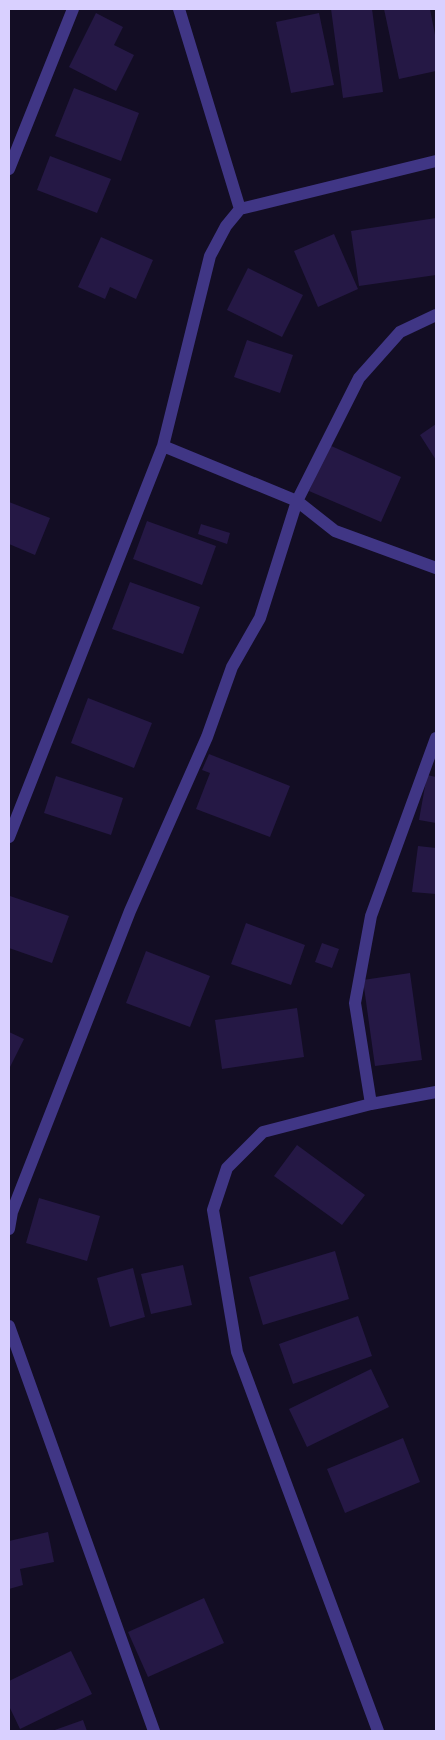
<svg xmlns="http://www.w3.org/2000/svg" width="445" height="1740" font-family="Karla,sans-serif">
	<rect width="100%" height="100%" fill="#130d24"/>
	<!-- building -->
	<path fill="#251845" d="M 331,9 L 372,9 L 383,92 L 343,98 Z
		M 384,9 L 430,9 L 436,40 L 436,71 L 399,79 Z
		M 96,13 L 123,27 L 114,45 L 134,55 L 116,91 L 69,67 Z
		M 319,13 L 334,85 L 291,93 L 276,22 Z
		M 74,88 L 139,113 L 121,161 L 55,136 Z
		M 50,156 L 111,179 L 97,213 L 37,190 Z
		M 436,218 L 436,275 L 359,286 L 351,231 Z
		M 334,234 L 358,289 L 318,307 L 294,251 Z
		M 101,237 L 153,260 L 136,299 L 110,287 L 105,299 L 78,287 Z
		M 248,268 L 303,295 L 282,337 L 227,310 Z
		M 247,340 L 293,355 L 280,393 L 234,377 Z
		M 436,424 L 436,460 L 420,435 Z
		M 329,445 L 401,477 L 381,522 L 309,491 Z
		M 9,502 L 50,518 L 35,555 L 9,544 Z
		M 147,521 L 216,546 L 202,585 L 133,559 Z
		M 201,524 L 230,533 L 227,544 L 198,534 Z
		M 130,582 L 200,607 L 183,654 L 112,629 Z
		M 88,698 L 152,723 L 134,768 L 71,743 Z
		M 209,754 L 290,786 L 270,837 L 196,809 L 210,773 L 202,770 Z
		M 427,775 L 436,777 L 436,823 L 419,820 Z
		M 56,776 L 123,798 L 111,835 L 44,813 Z
		M 418,846 L 436,848 L 436,894 L 412,892 Z
		M 10,896 L 69,916 L 52,963 L 9,948 L 9,901 Z
		M 246,923 L 305,945 L 291,985 L 231,964 Z
		M 322,943 L 339,949 L 332,968 L 315,962 Z
		M 146,951 L 210,976 L 190,1027 L 126,1003 Z
		M 410,973 L 422,1060 L 375,1066 L 363,980 Z
		M 297,1008 L 304,1057 L 222,1069 L 215,1020 Z
		M 9,1032 L 24,1039 L 9,1069 Z
		M 297,1145 L 365,1195 L 342,1225 L 274,1176 Z
		M 39,1198 L 100,1216 L 87,1261 L 26,1243 Z
		M 335,1251 L 349,1299 L 263,1325 L 249,1277 Z
		M 183,1265 L 192,1305 L 151,1314 L 141,1274 Z
		M 133,1268 L 145,1317 L 110,1327 L 97,1278 Z
		M 358,1316 L 372,1356 L 293,1384 L 279,1344 Z
		M 371,1369 L 389,1407 L 307,1447 L 289,1409 Z
		M 403,1438 L 420,1482 L 345,1513 L 327,1469 Z
		M 48,1532 L 54,1562 L 20,1569 L 23,1585 L 9,1589 L 9,1541 Z
		M 204,1598 L 224,1643 L 148,1677 L 128,1632 Z
		M 71,1651 L 92,1694 L 20,1729 L 9,1706 L 9,1681 Z
		M 83,1720 L 87,1731 L 52,1731 Z"/>
	<g fill="none" stroke-linecap="round" stroke-linejoin="round">
		<!-- minor -->
		<path stroke="#403685" stroke-width="12" d="M 179,9 L 240,209
			M 9,169 L 73,9
			M 163,446 L 297,501 L 335,531 L 436,568
			M 9,837 L 163,446 L 210,256 L 226,226 L 240,209 L 436,161
			M 371,1104 L 355,1003 L 371,916 L 436,738
			M 9,1229 L 12,1212 L 130,911 L 207,737 L 232,667 L 260,618 L 297,501 L 359,378 L 400,332 L 436,315
			M 9,1326 L 154,1731
			M 378,1731 L 237,1352 L 213,1210 L 227,1168 L 263,1132 L 371,1104 L 436,1092"/>
	</g>
	<!-- border -->
	<rect width="445" height="1740" fill="none" stroke="#d9d0ff" stroke-width="20"/>
</svg>
